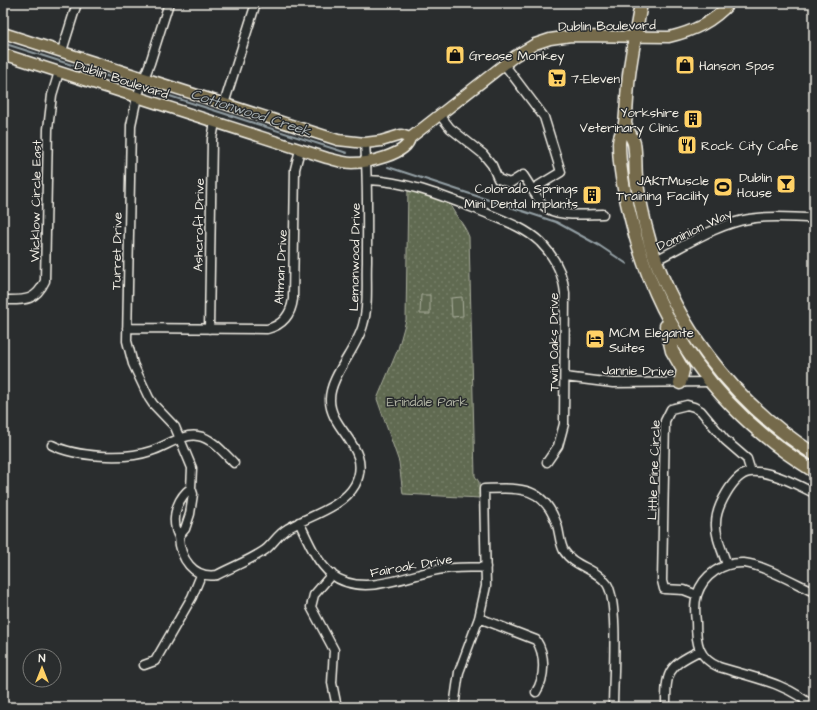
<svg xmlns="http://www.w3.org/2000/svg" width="817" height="710" font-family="'Architects Daughter',sans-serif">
	<defs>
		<pattern id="grass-dots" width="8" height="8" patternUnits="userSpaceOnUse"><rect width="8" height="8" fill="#606a51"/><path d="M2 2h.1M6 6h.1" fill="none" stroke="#77806a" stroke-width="1.8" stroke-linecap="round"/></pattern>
	</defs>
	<rect width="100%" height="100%" fill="#2a2d2e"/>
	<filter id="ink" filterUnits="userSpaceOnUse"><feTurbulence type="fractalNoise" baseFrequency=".025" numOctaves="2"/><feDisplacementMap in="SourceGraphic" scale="8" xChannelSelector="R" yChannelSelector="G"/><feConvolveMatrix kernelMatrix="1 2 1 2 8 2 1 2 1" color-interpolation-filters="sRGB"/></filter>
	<g filter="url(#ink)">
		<!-- grass -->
		<path fill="url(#grass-dots)" stroke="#aaae9c" d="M 408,186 L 448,198 C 451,213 464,222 469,237 L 475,476 L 479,482 L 480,498 L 403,494 L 399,462 L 377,399 L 398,349 L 406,320 Z"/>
		<!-- garden -->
		<path fill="#606a51" stroke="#aaae9c" d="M 421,295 L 430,295 L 430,314 L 420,314 Z
			M 462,297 L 463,316 L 452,317 L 451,298 Z"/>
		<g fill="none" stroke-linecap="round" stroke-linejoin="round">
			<!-- stream -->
			<path stroke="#939fa4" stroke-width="2" d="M 9,45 L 135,85
				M 148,89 L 347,153
				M 388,167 L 556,222 L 600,246 L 627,264"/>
			<defs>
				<path id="minor" d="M 169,3 L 150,63 L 137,97 L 131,125 L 127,341 L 133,364 L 149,398 L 153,404 L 175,427 L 192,468 L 191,488 L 193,494 L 190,514 L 185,529 L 179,536
					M 62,51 L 77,3
					M 504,64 L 544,117 L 561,172 L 533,189
					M 224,104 L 256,3
					M 440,115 L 450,128 L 483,154 L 492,165 L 498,179 L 510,183 L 523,175 C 530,185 536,197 544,206 C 556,218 587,214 603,214
					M 367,180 C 407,181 445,197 481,211 C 502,220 524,227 540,242 C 554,256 563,274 565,293 L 564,424 L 558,446 L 547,462
					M 656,260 C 686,245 717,224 749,219 C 770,215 793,218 814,218
					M 3,300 C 24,300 35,302 45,281 L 48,129 L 52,95 L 59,72
					M 127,328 L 267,329 C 283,325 291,315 293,299 L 295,169 L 300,150
					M 209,329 L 212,139 L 215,122
					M 565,377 L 613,383 L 711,382
					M 52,445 C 76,457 125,460 151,451 C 165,447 183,433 198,436 C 212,438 224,453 234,463
					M 191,488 C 179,497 172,513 176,529 C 176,532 178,534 179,537 C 180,558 193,579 217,575 C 232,567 251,560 265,550 C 273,544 278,534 287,529 C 308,516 342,508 355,485 C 374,448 329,430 330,399 C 330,376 357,349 363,325 C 369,305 366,282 367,262 C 367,222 368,183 365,143
					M 299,522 C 308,540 315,560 331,574 C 361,598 405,576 437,570 C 453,567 470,568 486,567
					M 727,565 C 723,552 715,537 716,523 C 716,508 733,474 750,472 C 770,470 796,484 814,493
					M 332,574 L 314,595 L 311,607 L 334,650 L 332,683 L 337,707
					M 697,595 L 684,590 L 664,589 L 662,581 L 665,421 L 671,409 L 687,405 L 694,407 L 701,411 L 725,440 L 747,459 L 751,472
					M 479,618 L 536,640 C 546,655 545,678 536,692
					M 144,665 L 155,661 L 192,597 L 201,575
					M 454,707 L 459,672 L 479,618 L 486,586 L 484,489 C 518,488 542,485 556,522 C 560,532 559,542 564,551 C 574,567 596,568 607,584 C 619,602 613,682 613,707
					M 666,707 C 666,672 667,667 699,651
					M 812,707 C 792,684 747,676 719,667 C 698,658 696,643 696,622 C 695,614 694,604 697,595 C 703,575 723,562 744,563 C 761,564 797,584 814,592"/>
				<path id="major" d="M 3,33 L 338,140 L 365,143 L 381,141 L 401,135 L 410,138
					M 3,54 L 327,158 C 335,160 344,163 352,163 C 367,163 407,155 410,138 L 515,56 L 535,44 L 550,39 L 571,36 L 669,37 C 694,31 713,22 730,3"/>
				<path id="highway" d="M 641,3 C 637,27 632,51 629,75 C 627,91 627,107 625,123 C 624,130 619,136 619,143 C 619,167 624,192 630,215 C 655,324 718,413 814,471
					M 625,124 C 627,130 632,137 634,143 C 636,154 635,166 636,177 C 638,193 642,209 645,224 C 668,320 733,402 814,454
					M 666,326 L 672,351 L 683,370 L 680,383"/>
			</defs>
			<!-- minor casing -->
			<use href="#minor" stroke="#f4f1e8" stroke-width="11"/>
			<!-- major casing -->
			<use href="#major" stroke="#f4f1e8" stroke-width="13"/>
			<!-- highway casing -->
			<use href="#highway" stroke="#f4f1e8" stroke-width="15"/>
			<!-- minor -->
			<use href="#minor" stroke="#2a2d2e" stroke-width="8"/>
			<!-- major -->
			<use href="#major" stroke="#756b4b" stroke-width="10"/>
			<!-- highway -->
			<use href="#highway" stroke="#756b4b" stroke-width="12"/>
		</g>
	</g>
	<!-- icons -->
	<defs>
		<symbol id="shop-square" viewBox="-11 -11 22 22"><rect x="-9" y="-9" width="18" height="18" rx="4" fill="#ffd166" stroke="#2a2d2e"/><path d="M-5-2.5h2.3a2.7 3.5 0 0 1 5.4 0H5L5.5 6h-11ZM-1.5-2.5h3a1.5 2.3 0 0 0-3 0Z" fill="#111"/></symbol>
		<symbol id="supermarket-square" viewBox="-11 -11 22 22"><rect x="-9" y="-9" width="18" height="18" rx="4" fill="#ffd166" stroke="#2a2d2e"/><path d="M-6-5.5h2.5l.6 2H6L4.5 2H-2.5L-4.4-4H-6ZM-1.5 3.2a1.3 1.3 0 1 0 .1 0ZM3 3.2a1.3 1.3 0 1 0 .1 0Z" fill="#111"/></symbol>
		<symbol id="building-square" viewBox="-11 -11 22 22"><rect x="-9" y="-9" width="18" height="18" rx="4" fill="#ffd166" stroke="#2a2d2e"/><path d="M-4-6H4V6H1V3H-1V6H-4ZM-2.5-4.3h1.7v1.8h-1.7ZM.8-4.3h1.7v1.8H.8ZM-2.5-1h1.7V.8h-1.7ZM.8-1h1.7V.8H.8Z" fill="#111"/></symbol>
		<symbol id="restaurant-square" viewBox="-11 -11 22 22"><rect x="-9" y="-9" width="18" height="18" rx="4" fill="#ffd166" stroke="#2a2d2e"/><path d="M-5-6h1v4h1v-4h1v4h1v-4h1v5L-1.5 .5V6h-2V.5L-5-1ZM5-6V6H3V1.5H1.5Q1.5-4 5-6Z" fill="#111"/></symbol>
		<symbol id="bar-square" viewBox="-11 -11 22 22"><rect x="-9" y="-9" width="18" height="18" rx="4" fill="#ffd166" stroke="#2a2d2e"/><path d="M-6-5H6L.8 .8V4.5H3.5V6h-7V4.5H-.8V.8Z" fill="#111"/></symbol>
		<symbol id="stadium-square" viewBox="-11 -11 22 22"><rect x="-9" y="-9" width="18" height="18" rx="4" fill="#ffd166" stroke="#2a2d2e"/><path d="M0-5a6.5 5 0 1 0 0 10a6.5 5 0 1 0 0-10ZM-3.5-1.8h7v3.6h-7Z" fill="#111"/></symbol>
		<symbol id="hotel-square" viewBox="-11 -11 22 22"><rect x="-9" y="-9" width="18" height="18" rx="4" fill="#ffd166" stroke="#2a2d2e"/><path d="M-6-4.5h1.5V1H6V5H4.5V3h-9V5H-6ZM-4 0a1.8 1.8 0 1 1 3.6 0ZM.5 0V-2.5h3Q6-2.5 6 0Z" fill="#111"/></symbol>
	</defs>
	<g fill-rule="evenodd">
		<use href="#shop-square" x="444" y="44" width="22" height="22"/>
		<use href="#shop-square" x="674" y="54" width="22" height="22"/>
		<use href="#supermarket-square" x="546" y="67" width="22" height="22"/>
		<use href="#building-square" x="682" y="108" width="22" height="22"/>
		<use href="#restaurant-square" x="676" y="134" width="22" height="22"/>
		<use href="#bar-square" x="775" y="173" width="22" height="22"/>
		<use href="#stadium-square" x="712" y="176" width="22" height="22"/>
		<use href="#building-square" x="581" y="184" width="22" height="22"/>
		<use href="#hotel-square" x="584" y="328" width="22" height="22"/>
	</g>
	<g text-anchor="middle" stroke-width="3" stroke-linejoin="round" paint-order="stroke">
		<!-- street labels -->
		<g font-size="13" fill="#f4f1e8" stroke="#2a2d2e">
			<text transform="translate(607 25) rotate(-1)" y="5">Dublin Boulevard</text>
			<text transform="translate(122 79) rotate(18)" y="5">Dublin Boulevard</text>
			<text transform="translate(35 201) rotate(-89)" y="5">Wicklow Circle East</text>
			<text transform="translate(198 225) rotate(-89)" y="5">Ashcroft Drive</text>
			<text transform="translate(694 229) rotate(-25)" y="5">Dominion Way</text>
			<text transform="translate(116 251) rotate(-89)" y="5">Turret Drive</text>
			<text transform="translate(354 257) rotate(-89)" y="5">Lemonwood Drive</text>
			<text transform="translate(280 267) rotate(-87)" y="5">Altman Drive</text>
			<text transform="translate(553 342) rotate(-90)" y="5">Twin Oaks Drive</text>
			<text transform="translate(638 370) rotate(1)" y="5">Jannie Drive</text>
			<text transform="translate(653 470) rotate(-88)" y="5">Little Pine Circle</text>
			<text transform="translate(411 565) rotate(-10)" y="5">Fairoak Drive</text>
		</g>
		<!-- poi labels -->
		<g font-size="13" fill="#f4f1e8" stroke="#2a2d2e" text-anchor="start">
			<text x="469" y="60">Grease Monkey</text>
			<text x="699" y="70">Hanson Spas</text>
			<text x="571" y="83">7-Eleven</text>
			<text x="679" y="117" text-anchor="end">Yorkshire<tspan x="679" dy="15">Veterinary Clinic</tspan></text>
			<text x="701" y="150">Rock City Cafe</text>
			<text x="772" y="182" text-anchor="end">Dublin<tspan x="772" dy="15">House</tspan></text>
			<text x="709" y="185" text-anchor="end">JAKTMuscle<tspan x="709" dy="15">Training Facility</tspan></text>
			<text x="578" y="193" text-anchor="end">Colorado Springs<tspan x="578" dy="15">Mini Dental Implants</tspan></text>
			<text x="609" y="337">MCM Elegante<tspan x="609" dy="15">Suites</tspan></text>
		</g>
		<!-- park labels -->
		<g font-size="13" fill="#b1b4a4" stroke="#2a2d2e">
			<text x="427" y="406">Erindale Park</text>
		</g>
		<!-- water labels -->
		<g font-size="14" font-style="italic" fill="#abb3b5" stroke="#2a2d2e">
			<text transform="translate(251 112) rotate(18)" y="5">Cottonwood Creek</text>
		</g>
	</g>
	<!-- margin -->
	<rect width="817" height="710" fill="none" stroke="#2a2d2e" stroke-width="16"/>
	<rect x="8" y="8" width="801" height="694" fill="none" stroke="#f4f1e8" stroke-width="1.5" filter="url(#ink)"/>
	<!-- north arrow -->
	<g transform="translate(42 668)"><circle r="19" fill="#2a2d2e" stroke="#7b7b78"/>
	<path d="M0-3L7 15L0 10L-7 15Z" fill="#ffd166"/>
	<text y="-6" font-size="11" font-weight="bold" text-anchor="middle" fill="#f4f1e8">N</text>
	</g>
</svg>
